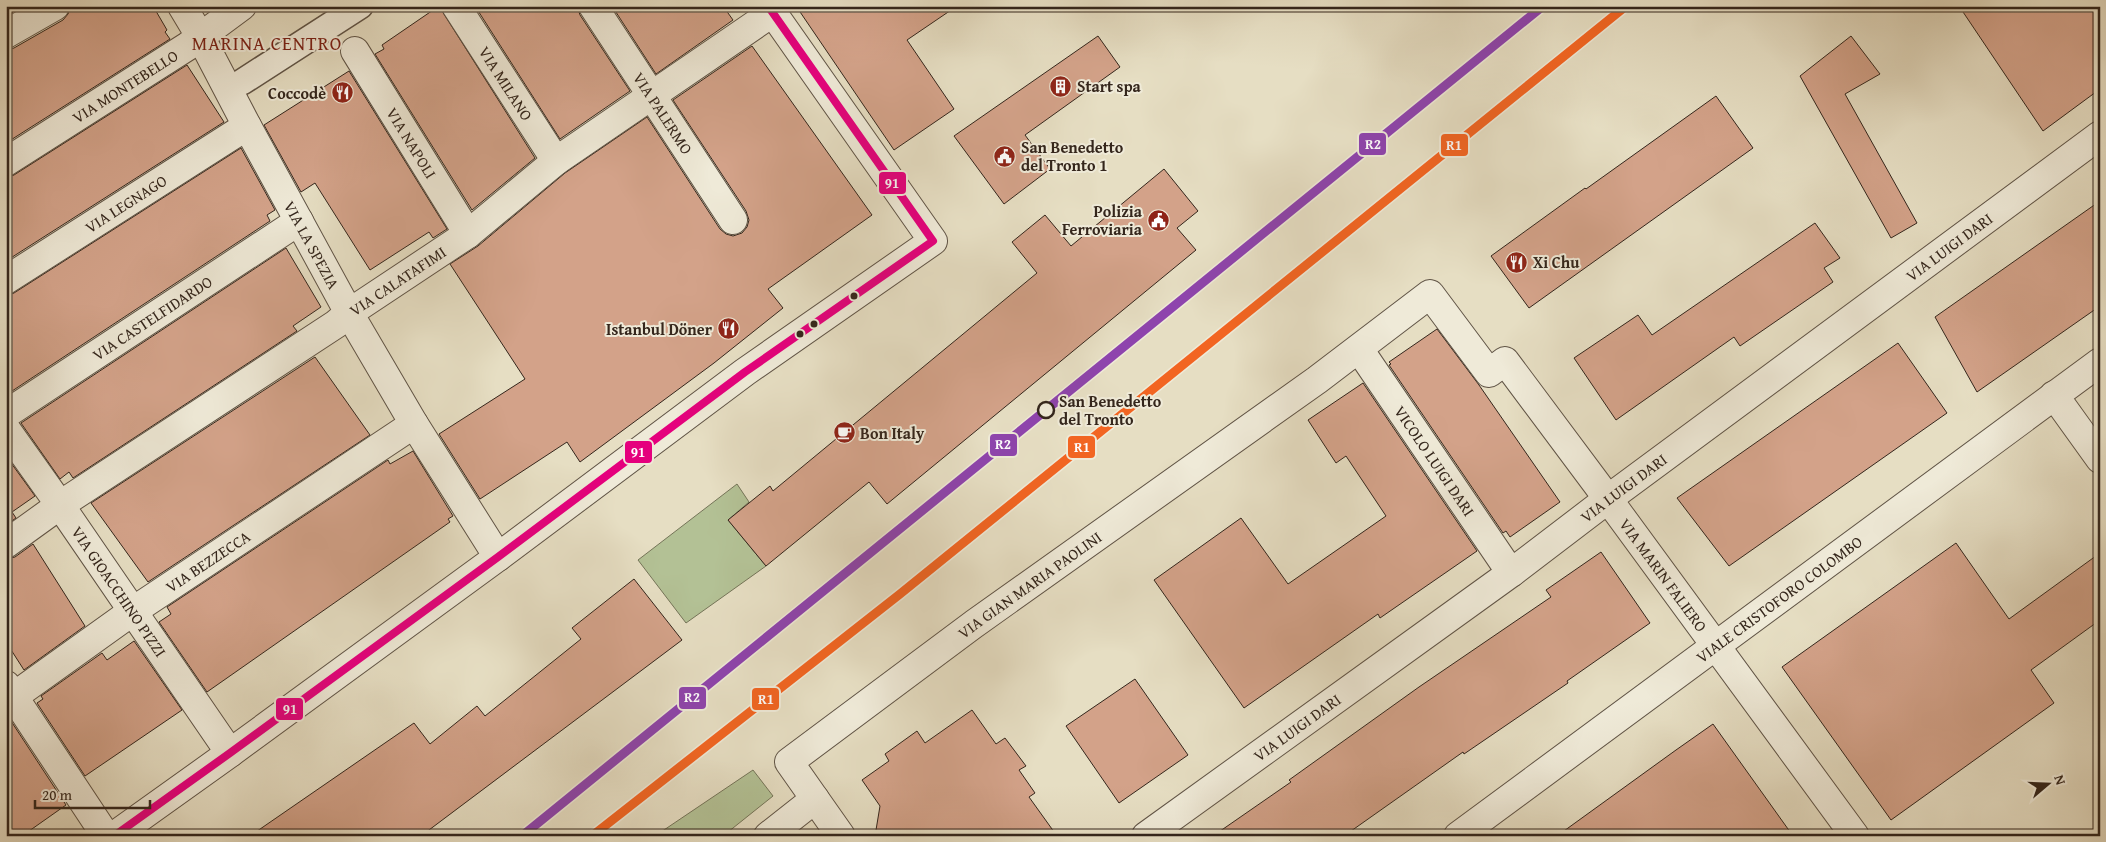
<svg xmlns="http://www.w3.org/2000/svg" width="2106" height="842" font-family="'Gentium Book Plus',serif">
	<rect width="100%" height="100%" fill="#e6dec3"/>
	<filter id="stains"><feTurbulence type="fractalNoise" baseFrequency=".004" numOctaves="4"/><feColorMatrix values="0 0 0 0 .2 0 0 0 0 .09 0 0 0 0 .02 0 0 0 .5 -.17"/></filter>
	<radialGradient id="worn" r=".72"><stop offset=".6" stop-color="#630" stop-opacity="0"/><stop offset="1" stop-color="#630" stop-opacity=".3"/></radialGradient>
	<!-- green -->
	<path fill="#b3c195" stroke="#747458" d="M 737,484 L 749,502 L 728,520 L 766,566 L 686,623 L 638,560 Z
		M 753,770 L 773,796 L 723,836 L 655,836 Z"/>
	<!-- building -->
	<path fill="#d3a289" stroke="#34261c" d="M 6,6 L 23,6 L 6,16 Z
		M 71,6 L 153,6 L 167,30 L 165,32 L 170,39 L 6,143 L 6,50 L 14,48 L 63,20 L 68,14 Z
		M 439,6 L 535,158 L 472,210 L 375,54 L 384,49 L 382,45 Z
		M 475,6 L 577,6 L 580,15 L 630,91 L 560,139 Z
		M 612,6 L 723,6 L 733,20 L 656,74 Z
		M 796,6 L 957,6 L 907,40 L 954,109 L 894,150 Z
		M 1959,6 L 2100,6 L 2100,89 L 2043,131 Z
		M 1098,36 L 1120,67 L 1025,135 L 1050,169 L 1004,204 L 954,136 Z
		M 1851,36 L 1880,74 L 1845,94 L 1917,223 L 1891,238 L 1800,76 Z
		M 752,46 L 872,215 L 768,289 L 783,308 L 714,363 L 580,462 L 567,442 L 480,499 L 439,434 L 525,379 L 450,264 L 478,246 L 565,173 L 647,117 L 720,229 L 726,234 L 733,236 L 742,233 L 747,227 L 749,220 L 746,211 L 673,100 Z
		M 187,65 L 224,122 L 6,261 L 6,178 L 14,175 Z
		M 349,71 L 447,229 L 433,238 L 429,232 L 370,270 L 315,183 L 301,192 L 264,125 Z
		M 1716,96 L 1753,148 L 1529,308 L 1491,256 L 1585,188 L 1586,189 Z
		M 241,148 L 275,210 L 267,215 L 270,221 L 6,395 L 6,296 L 14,293 Z
		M 1164,169 L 1198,211 L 1177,228 L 1196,250 L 887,504 L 869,482 L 766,566 L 728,520 L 770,486 L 773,491 L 1037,273 L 1012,242 L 1045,215 L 1071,246 Z
		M 2100,201 L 2100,306 L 1977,392 L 1935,317 Z
		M 1815,223 L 1840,258 L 1824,268 L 1833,282 L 1740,346 L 1734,337 L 1616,420 L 1574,358 L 1638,315 L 1652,335 Z
		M 286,248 L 321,307 L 293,326 L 297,331 L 73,478 L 69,472 L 60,479 L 21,423 Z
		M 1437,329 L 1479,385 L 1560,502 L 1510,537 L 1506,531 L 1503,533 L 1389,365 L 1391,364 L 1389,362 Z
		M 1898,343 L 1947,413 L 1729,566 L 1677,498 Z
		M 315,357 L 370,435 L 148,582 L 91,503 Z
		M 1363,383 L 1477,551 L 1380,618 L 1378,614 L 1244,708 L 1154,580 L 1241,518 L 1288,584 L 1386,516 L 1346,456 L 1336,463 L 1308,420 Z
		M 413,451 L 453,516 L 448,519 L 450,522 L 207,692 L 159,622 L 171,614 L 167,607 L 388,460 L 390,464 Z
		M 6,456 L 35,496 L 12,512 L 16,518 L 6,525 Z
		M 1956,543 L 2009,619 L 2100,553 L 2100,620 L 2031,670 L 2054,703 L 1891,820 L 1782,667 Z
		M 33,544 L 85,626 L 24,670 L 6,642 L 6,559 L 15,557 Z
		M 1601,552 L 1650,623 L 1567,681 L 1568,683 L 1464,754 L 1463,752 L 1344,836 L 1213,836 L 1291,782 L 1289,780 L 1419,687 L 1551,597 L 1546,590 Z
		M 634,579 L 682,640 L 421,836 L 250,836 L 414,723 L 430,744 L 477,706 L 485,716 L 581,639 L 572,628 Z
		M 134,641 L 182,710 L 85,776 L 37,703 L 43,699 L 41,696 L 102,653 L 107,660 Z
		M 1135,679 L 1188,755 L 1119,803 L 1066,726 Z
		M 972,710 L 996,744 L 1005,738 L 1026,766 L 1019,770 L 1035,793 L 1029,797 L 1057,836 L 875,836 L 880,806 L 862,780 L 889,761 L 885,754 L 917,731 L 925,743 Z
		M 11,721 L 66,805 L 22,836 L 6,836 L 6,725 Z
		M 1713,724 L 1793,836 L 1557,836 L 1676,750 Z"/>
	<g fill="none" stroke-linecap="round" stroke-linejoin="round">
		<defs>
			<path id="pedestrian" d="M 242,82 L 360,6"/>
			<g id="minor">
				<path id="s1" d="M 182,6 L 200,36 L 247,126 L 349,313 L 414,424 L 498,557"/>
				<path id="s2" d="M 456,6 L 556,161"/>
				<path id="s3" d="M 593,6 L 733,220"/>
				<path d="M 6,34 L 55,6"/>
				<path id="s4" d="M 355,51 L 468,234"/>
				<path id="s5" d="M 6,162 L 188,46 L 242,6"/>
				<path id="s6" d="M 6,280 L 247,126"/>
				<path id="s7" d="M 1359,349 L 1511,573"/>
				<path d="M 2054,395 L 2100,459"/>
				<path id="s8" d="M 6,414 L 299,221"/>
				<path id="s9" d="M 6,544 L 60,505 L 336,324 L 349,313 L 468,234 L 556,161 L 772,13"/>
				<path d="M 6,685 L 106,836"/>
				<path id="s10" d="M 6,702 L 133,611 L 414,424"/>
				<path d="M 815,799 L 841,836"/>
				<path id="s11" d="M 768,836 L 815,799 L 789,762 L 974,624 L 1317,380 L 1430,294 L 1489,373 L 1505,361 L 1608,499"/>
			</g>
			<g id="tertiary">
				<path id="s12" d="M 6,429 L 60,505 L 230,753"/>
				<path id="s13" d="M 1608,499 L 1855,836"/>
				<path d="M 114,836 L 230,753 L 498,557 L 745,372 L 933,241 L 768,6"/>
				<path id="s14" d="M 1146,836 L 1511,573 L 1608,499 L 2100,135"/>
				<path id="s15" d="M 1458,836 L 2100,362"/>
			</g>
		</defs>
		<!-- pedestrian casing -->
		<use href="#pedestrian" stroke="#605446" stroke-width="28"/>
		<!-- minor casing -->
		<use href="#minor" stroke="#605446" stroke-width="30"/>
		<!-- tertiary casing -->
		<use href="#tertiary" stroke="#605446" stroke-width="30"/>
		<!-- pedestrian -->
		<use href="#pedestrian" stroke="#efead8" stroke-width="25"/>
		<!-- minor -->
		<use href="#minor" stroke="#efead8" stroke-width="28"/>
		<!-- tertiary -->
		<use href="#tertiary" stroke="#efead8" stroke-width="28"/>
		<defs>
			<path id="bus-1" d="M 114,836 L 230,753 L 498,557 L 745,372 L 933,241 L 768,6"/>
		</defs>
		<!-- bus-1 casing -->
		<use href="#bus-1" stroke="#efead8" stroke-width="11"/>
		<!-- bus-1 -->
		<use href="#bus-1" stroke="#e5007d" stroke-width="8"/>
		<defs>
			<path id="rail-1" d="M 592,836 L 900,594 L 1626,6"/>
			<path id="rail-2" d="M 522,836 L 1543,6"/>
		</defs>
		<!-- rail-1 casing -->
		<use href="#rail-1" stroke="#efead8" stroke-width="12"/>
		<!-- rail-2 casing -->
		<use href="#rail-2" stroke="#efead8" stroke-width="12"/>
		<!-- rail-1 -->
		<use href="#rail-1" stroke="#f26522" stroke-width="9"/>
		<!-- rail-2 -->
		<use href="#rail-2" stroke="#8e44ad" stroke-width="9"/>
	</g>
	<!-- icons -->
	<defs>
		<symbol id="building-disc" viewBox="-11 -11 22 22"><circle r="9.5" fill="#8f2418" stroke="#efead8"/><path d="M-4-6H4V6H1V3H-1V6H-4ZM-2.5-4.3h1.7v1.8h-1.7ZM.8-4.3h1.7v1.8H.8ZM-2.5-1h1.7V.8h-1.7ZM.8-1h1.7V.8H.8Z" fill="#fff"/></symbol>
		<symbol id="restaurant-disc" viewBox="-11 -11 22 22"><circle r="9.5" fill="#8f2418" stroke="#efead8"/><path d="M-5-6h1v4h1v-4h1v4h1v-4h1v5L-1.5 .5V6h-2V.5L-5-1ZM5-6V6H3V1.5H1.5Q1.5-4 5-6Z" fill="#fff"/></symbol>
		<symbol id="civic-disc" viewBox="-11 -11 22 22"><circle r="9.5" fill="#8f2418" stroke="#efead8"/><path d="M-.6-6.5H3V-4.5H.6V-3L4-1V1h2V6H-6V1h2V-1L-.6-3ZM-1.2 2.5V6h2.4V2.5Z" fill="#fff"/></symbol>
		<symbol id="cafe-disc" viewBox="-11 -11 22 22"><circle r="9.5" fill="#8f2418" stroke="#efead8"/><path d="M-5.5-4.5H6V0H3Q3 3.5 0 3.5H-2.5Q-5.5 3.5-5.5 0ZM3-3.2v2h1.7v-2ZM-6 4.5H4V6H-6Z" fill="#fff"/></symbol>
	</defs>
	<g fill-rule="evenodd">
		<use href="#building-disc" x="1048" y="74" width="25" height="25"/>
		<use href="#restaurant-disc" x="330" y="80" width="25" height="25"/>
		<use href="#civic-disc" x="992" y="144" width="25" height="25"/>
		<use href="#civic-disc" x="1146" y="208" width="25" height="25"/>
		<use href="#restaurant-disc" x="1504" y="250" width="25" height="25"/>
		<use href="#restaurant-disc" x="716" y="316" width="25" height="25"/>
		<use href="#cafe-disc" x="832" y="420" width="25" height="25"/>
	</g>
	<!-- markers -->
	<g fill="#34261c" stroke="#efead8" stroke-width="2">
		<circle cx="854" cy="296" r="4.5"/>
		<circle cx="814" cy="324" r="4.5"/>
		<circle cx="800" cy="334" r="4.5"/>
	</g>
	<circle fill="#efead8" stroke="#34261c" stroke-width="2.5" cx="1046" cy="410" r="8"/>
	<g text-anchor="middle" stroke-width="4" stroke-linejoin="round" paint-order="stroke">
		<!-- street labels -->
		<g font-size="16" fill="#34261c" stroke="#efead8">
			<text dy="6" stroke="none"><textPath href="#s2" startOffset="92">VIA MILANO</textPath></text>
			<text dy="6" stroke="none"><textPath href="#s5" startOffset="141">VIA MONTEBELLO</textPath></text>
			<text dy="6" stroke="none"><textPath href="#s3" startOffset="128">VIA PALERMO</textPath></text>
			<text dy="6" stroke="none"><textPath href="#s4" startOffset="108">VIA NAPOLI</textPath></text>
			<text dy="6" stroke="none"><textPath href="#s6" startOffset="142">VIA LEGNAGO</textPath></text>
			<text dy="6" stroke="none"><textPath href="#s1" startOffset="272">VIA LA SPEZIA</textPath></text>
			<text dy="6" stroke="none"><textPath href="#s14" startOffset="996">VIA LUIGI DARI</textPath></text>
			<text dy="6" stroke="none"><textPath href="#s9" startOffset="472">VIA CALATAFIMI</textPath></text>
			<text dy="6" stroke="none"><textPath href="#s8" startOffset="175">VIA CASTELFIDARDO</textPath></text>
			<text dy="6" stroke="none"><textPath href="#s7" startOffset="135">VICOLO LUIGI DARI</textPath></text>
			<text dy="6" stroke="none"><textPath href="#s14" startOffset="591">VIA LUIGI DARI</textPath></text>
			<text dy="6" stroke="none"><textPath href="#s10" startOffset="246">VIA BEZZECCA</textPath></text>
			<text dy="6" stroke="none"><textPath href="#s13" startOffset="94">VIA MARIN FALIERO</textPath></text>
			<text dy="6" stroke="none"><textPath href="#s11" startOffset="404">VIA GIAN MARIA PAOLINI</textPath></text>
			<text dy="6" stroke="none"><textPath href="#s12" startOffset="198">VIA GIOACCHINO PIZZI</textPath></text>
			<text dy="6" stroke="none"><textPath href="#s15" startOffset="399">VIALE CRISTOFORO COLOMBO</textPath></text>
			<text dy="6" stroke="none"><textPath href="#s14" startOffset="186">VIA LUIGI DARI</textPath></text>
		</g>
		<!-- poi labels -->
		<g font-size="16" font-weight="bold" fill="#34261c" stroke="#efead8" text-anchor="start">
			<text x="1077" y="92">Start spa</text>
			<text x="326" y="99" text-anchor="end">Coccodè</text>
			<text x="1021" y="153">San Benedetto<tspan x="1021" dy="18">del Tronto 1</tspan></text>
			<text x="1142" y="217" text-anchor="end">Polizia<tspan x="1142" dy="18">Ferroviaria</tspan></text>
			<text x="1533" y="268">Xi Chu</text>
			<text x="712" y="335" text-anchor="end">Istanbul Döner</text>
			<text x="860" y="439">Bon Italy</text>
		</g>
		<!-- stop labels -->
		<g font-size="16" font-weight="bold" fill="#34261c" stroke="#efead8" text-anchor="start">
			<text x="1059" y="407">San Benedetto<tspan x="1059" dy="18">del Tronto</tspan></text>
		</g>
		<!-- quarter labels -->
		<g font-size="19" letter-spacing="1" fill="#7a1f14" stroke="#efead8">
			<text x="267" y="50">MARINA CENTRO</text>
		</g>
	</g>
	<g stroke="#efead8" stroke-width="2">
		<rect x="1358" y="132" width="29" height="24" rx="5" fill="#8e44ad"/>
		<rect x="1440" y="133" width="29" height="24" rx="5" fill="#f26522"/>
		<rect x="878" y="171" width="29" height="24" rx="5" fill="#e5007d"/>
		<rect x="989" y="433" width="29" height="24" rx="5" fill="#8e44ad"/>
		<rect x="1067" y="435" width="29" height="24" rx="5" fill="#f26522"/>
		<rect x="624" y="440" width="29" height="24" rx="5" fill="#e5007d"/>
		<rect x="678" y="686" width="29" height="24" rx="5" fill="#8e44ad"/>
		<rect x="751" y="687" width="29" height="24" rx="5" fill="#f26522"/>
		<rect x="275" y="697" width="29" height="24" rx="5" fill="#e5007d"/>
	</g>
	<g font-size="14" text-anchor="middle" font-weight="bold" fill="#fff">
		<text x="1373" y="149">R2</text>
		<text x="1454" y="150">R1</text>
		<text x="892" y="188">91</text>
		<text x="1003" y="449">R2</text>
		<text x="1082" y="452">R1</text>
		<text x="638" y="457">91</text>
		<text x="692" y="702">R2</text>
		<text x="766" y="704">R1</text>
		<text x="290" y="714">91</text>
	</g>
	<!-- margin -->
	<rect width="2106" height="842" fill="none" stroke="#e6dec3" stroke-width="25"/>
	<rect x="8" y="8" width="2091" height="827" fill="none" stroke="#34261c" stroke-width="2.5"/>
	<rect x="12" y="12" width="2081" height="817" fill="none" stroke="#34261c"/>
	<!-- north arrow -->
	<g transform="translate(2048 784) rotate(71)" stroke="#efead8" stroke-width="4" paint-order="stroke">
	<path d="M0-4L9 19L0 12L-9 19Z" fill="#34261c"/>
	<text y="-8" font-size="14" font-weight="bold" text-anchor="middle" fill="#34261c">N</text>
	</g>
	<!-- scale -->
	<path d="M35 800v8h115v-8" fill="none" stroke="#34261c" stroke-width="2.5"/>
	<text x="42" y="800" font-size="15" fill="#34261c" stroke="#efead8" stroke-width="4" paint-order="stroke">20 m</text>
	<rect width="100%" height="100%" filter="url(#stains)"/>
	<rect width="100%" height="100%" fill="url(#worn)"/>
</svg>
